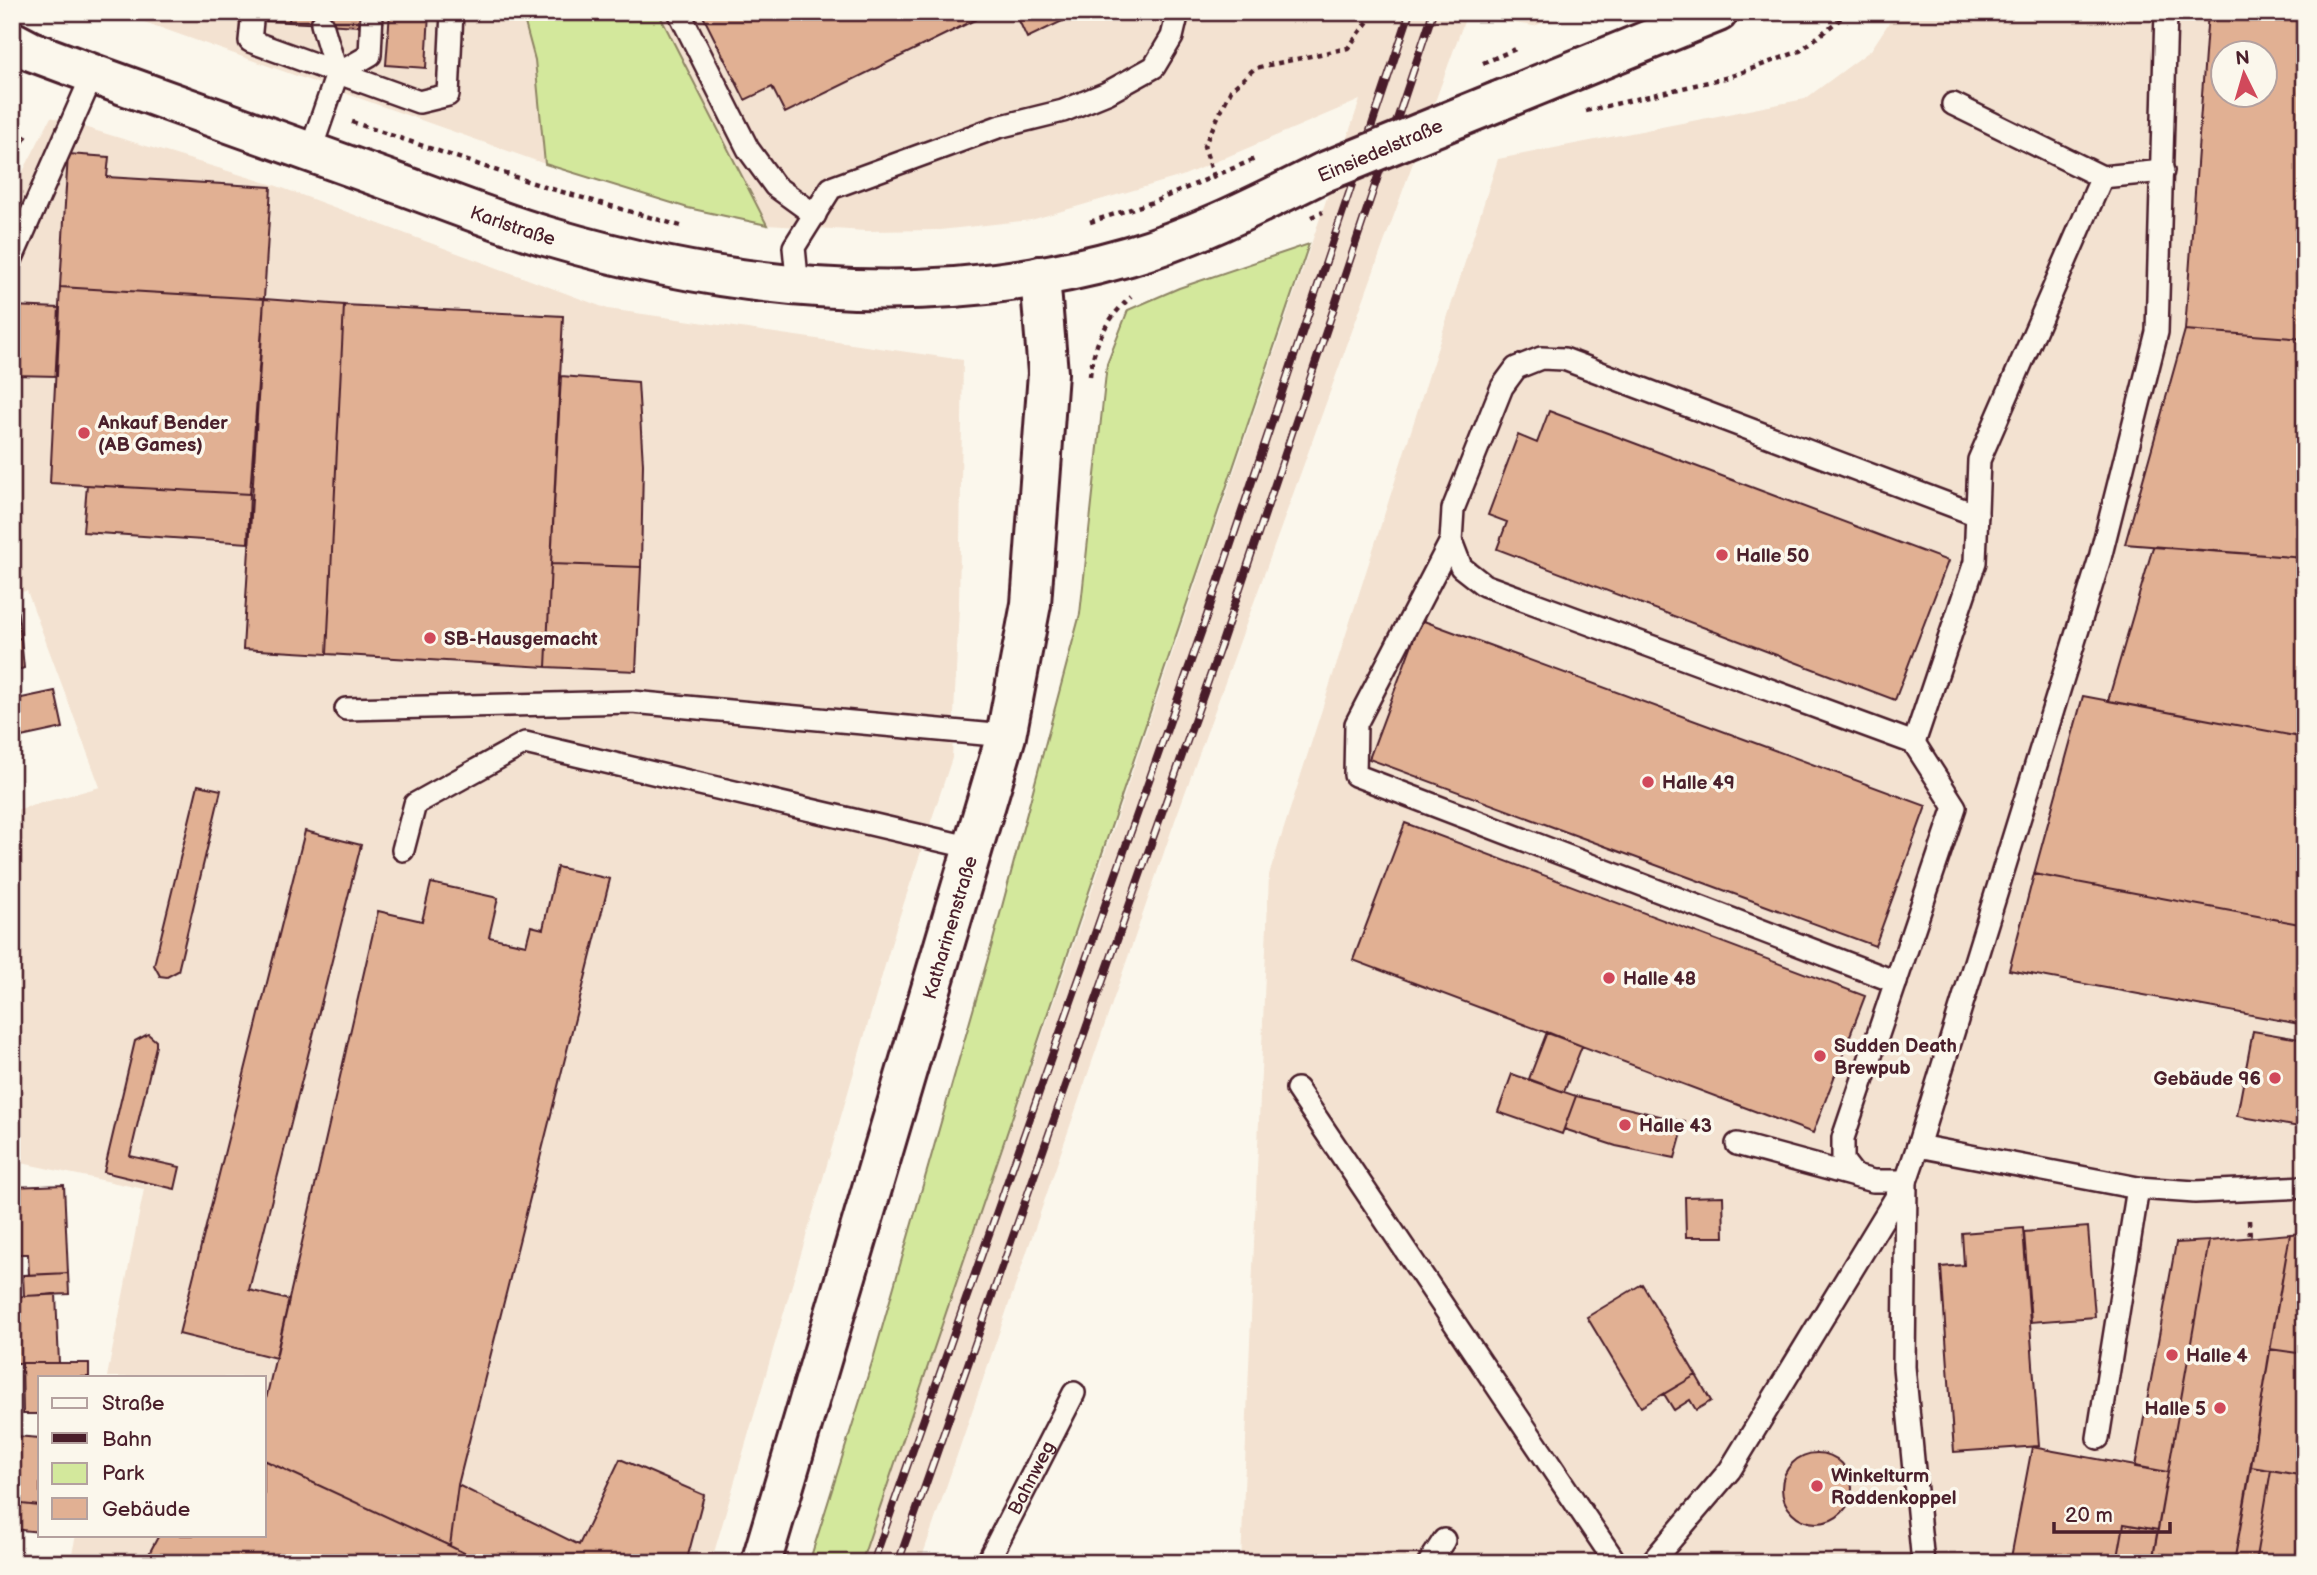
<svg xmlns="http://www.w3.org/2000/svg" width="2317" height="1575" font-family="'Balsamiq Sans',sans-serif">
	<rect width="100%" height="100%" fill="#fbf7ec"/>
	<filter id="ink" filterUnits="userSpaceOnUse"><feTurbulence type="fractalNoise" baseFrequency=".0143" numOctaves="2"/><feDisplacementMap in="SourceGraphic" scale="14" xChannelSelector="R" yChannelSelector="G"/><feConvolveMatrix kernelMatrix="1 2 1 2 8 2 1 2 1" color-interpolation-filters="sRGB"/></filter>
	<g filter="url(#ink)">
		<!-- built -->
		<path fill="#f3e2d1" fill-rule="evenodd" d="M 116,12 L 522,12 L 535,60 L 545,164 Z
			M 658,12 L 1572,12 L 1534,26 L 1466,16 L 1173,826 L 920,1563 L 859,1563 L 1069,958 L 1360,100 L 1182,176 L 1031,220 L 940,230 L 866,231 L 767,225 Z
			M 1896,12 L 2305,12 L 2305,1563 L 1241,1563 L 1269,875 L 1498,159 L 1805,99 L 1871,50 ZM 2222,52 L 2264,52 L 2264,94 L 2222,94 Z
			M 51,117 L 277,186 L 608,309 L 963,360 L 959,606 L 952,758 L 897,924 L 711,1563 L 70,1563 L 76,1535 L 264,1535 L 264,1377 L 107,1377 L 144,1189 L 12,1161 L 12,811 L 100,787 L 27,591 L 18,592 L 12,536 L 12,193 Z"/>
		<!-- green -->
		<path fill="#d3e89c" stroke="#8e8464" stroke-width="2" d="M 522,12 L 658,12 L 767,225 L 688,208 L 545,164 L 535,60 Z
			M 1309,244 L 861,1563 L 809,1563 L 874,1356 L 992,944 L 1080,614 L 1107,364 L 1128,310 L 1179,288 Z"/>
		<!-- building -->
		<path fill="#e1b093" stroke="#4a1f2b" stroke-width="2" fill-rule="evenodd" d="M 224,12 L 290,12 L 289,22 L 223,19 Z
			M 290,12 L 360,12 L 359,26 L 289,22 Z
			M 390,12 L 429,12 L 426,68 L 386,65 Z
			M 701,12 L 991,12 L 785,113 L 772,87 L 745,100 Z
			M 1015,12 L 1074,12 L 1075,15 L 1027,38 Z
			M 2208,12 L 2305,12 L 2305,339 L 2185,330 ZM 2222,52 L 2264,52 L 2264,94 L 2222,94 Z
			M 12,129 L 27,137 L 12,160 Z
			M 68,154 L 109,157 L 107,177 L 271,187 L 264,299 L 60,287 Z
			M 60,287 L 264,299 L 250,494 L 50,483 Z
			M 264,299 L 344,305 L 327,654 L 243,649 Z
			M 344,305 L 563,316 L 546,667 L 327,654 Z
			M 12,306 L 60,308 L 57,376 L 12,375 Z
			M 2185,330 L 2305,339 L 2305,558 L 2125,544 Z
			M 561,376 L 638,382 L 643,464 L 641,567 L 551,564 Z
			M 1549,411 L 1948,561 L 1895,700 L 1497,549 L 1507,522 L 1488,515 L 1518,435 L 1537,443 Z
			M 87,485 L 250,494 L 248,543 L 83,532 Z
			M 2153,547 L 2305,558 L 2305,738 L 2108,701 Z
			M 551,564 L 641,567 L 636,671 L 546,667 Z
			M 16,598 L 21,638 L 12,640 L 12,599 Z
			M 1421,620 L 1926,806 L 1875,946 L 1369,759 Z
			M 21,638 L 24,668 L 12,672 L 12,640 Z
			M 55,691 L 63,728 L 12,739 L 12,700 Z
			M 2083,696 L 2305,738 L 2305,925 L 2034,874 Z
			M 198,785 L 221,790 L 178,971 L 167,977 L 160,976 L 154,965 Z
			M 1405,823 L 1865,996 L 1813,1133 L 1353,960 Z
			M 305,831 L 361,845 L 249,1290 L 289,1300 L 276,1358 L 179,1334 Z
			M 557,867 L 610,879 L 458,1485 L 450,1546 L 264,1460 L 264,1408 L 378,911 L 422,921 L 431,883 L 498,898 L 489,937 L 526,945 L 531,926 L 543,929 Z
			M 2034,874 L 2305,925 L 2305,1025 L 2009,970 Z
			M 2253,1031 L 2305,1040 L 2305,1128 L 2237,1116 Z
			M 1547,1032 L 1582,1046 L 1564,1092 L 1529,1079 Z
			M 148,1034 L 156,1041 L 156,1046 L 130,1156 L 180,1167 L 175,1189 L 104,1172 L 135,1041 Z
			M 1512,1074 L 1576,1096 L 1562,1134 L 1498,1112 Z
			M 1576,1096 L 1685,1122 L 1675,1158 L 1616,1146 L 1564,1129 Z
			M 64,1185 L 68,1273 L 29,1275 L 28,1254 L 15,1254 L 12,1187 Z
			M 1723,1196 L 1724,1237 L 1686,1237 L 1685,1197 Z
			M 2088,1227 L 2095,1317 L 2031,1322 L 2024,1232 Z
			M 2023,1228 L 2039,1446 L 1954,1452 L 1941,1267 L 1964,1265 L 1962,1233 Z
			M 2305,1233 L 2305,1354 L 2270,1349 L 2290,1234 Z
			M 2290,1234 L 2234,1563 L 2152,1562 L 2209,1241 Z
			M 2209,1241 L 2168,1472 L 2135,1467 L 2176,1243 Z
			M 68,1273 L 69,1294 L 24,1296 L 23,1275 Z
			M 1642,1284 L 1696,1375 L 1641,1407 L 1587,1317 Z
			M 56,1294 L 59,1363 L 15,1363 L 12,1297 Z
			M 2270,1349 L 2305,1354 L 2305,1476 L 2251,1467 Z
			M 22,1363 L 89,1363 L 89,1377 L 40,1377 L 40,1414 L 23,1414 Z
			M 1696,1375 L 1711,1401 L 1696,1410 L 1690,1400 L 1674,1410 L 1664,1394 Z
			M 15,1436 L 40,1438 L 40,1506 L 12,1503 Z
			M 2032,1447 L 2168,1472 L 2158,1530 L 2124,1524 L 2117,1563 L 2010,1563 Z
			M1782 1488a35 35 0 1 1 70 0a35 35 0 1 1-70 0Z
			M 620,1459 L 704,1495 L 686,1563 L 484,1563 L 450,1546 L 458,1485 L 579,1545 Z
			M 264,1460 L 450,1546 L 484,1563 L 144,1563 L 159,1535 L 264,1535 Z
			M 2251,1467 L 2271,1470 L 2255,1563 L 2234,1563 Z
			M 2271,1470 L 2305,1476 L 2305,1563 L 2255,1563 Z
			M 12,1503 L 40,1506 L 40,1532 L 12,1529 Z
			M 2124,1524 L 2158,1530 L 2152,1563 L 2117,1563 Z"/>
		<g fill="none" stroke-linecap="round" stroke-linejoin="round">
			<defs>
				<g id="service">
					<path d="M 679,12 L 748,149 L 775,186 L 815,215"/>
					<path d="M 252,21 L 250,41 L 419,102 L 448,95 L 452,12"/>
					<path d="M 337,74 L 370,55 L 372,12"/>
					<path d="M 1953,104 L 2102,177 L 2163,171"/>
					<path d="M 310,152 L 337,74 L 322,24"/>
					<path d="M 12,258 L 93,74"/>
					<path d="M 798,288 L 794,247 L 831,188 L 998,127 L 1063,111 L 1107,93 L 1154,67 L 1172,37 L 1178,12"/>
					<path d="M 1451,541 L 1356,724 L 1355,775 L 1896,982"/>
					<path d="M 346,709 L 632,702 L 1006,736"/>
					<path d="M 1914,743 L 1484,585 L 1461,567 L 1451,541 L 1453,509 L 1502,387 L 1516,368 L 1541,358 L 1564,359 L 1977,515"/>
					<path d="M 403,850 L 415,804 L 525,743 L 973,848"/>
					<path d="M 1297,1089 L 1616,1563"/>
					<path d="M 1737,1144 L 1873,1181 L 1906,1181 L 1904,1367 L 1923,1563"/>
					<path d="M 1918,1146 L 2138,1188 L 2195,1192 L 2305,1187"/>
					<path d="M 1853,1174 L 1843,1161 L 1843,1138 L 1955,807 L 1914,743 L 1975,562 L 1979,460 L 2102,177"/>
					<path d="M 2098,1438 L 2138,1188"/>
					<path id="s1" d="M 987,1563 L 1074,1393"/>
					<path d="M 1429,1563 L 1444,1540"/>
					<path d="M 1651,1563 L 1730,1470 L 1906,1181 L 1918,1146 L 2100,558 L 2157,332 L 2166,12"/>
				</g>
				<g id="minor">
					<path id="s2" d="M 761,1563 L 1006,736 L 1031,604 L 1048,373 L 1040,276"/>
				</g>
				<g id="primary">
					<path id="s3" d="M 12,41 L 31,51 L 93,74 C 190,109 288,144 385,179 C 439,198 494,221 549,237 C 739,293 936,312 1129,256 C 1197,236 1261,203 1324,172"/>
					<path d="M 1499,101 L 1718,12"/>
				</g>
			</defs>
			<!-- service casing -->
			<use href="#service" stroke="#4a1f2b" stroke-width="26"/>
			<!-- minor casing -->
			<use href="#minor" stroke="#4a1f2b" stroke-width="44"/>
			<!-- primary casing -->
			<use href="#primary" stroke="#4a1f2b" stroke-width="44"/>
			<!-- path -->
			<path stroke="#4a1f2b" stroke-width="4.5" stroke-dasharray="5 5" stroke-linecap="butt" d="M 1586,111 L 1729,77 L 1800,51 L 1849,12
				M 352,122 L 545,187 L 684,227
				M 1214,177 L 1204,146 L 1231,90 L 1255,68 L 1348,48 L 1375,12
				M 1090,222 L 1153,202 L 1255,159
				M 1090,376 C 1093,344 1107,318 1131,297
				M 2249,1220 L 2250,1238"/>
			<!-- service -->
			<use href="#service" stroke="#fbf7ec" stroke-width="21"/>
			<!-- minor -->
			<use href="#minor" stroke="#fbf7ec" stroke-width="38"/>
			<!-- primary -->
			<use href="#primary" stroke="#fbf7ec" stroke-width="38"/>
			<defs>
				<path id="rail" d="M 873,1563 L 1202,630 L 1410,12
					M 898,1563 L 1223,639 L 1433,12"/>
			</defs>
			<!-- rail casing -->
			<use href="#rail" stroke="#4a1f2b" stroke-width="8"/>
			<!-- rail -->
			<use href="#rail" stroke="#fbf7ec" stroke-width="5" stroke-dasharray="16" stroke-linecap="butt"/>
			<defs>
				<path id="primary-bridge" d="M 1324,172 L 1499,101"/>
			</defs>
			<!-- primary-bridge casing -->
			<use href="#primary-bridge" stroke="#4a1f2b" stroke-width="44" stroke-linecap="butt"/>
			<!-- path-bridge -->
			<path stroke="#4a1f2b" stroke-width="4.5" stroke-dasharray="5 5" stroke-linecap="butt" d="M 1483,63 L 1518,48
				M 1311,217 L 1323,212"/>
			<!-- primary-bridge -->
			<use href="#primary-bridge" stroke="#fbf7ec" stroke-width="38"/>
		</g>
	</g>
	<!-- markers -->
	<g fill="#d1495b" stroke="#fbf7ec" stroke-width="2.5">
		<circle cx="84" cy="433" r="7"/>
		<circle cx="1722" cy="555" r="7"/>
		<circle cx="430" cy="638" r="7"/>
		<circle cx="1648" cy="782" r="7"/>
		<circle cx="1609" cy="978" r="7"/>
		<circle cx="1820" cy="1056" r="7"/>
		<circle cx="2275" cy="1078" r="7"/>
		<circle cx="1625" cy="1125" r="7"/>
		<circle cx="2172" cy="1355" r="7"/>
		<circle cx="2220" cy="1408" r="7"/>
		<circle cx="1817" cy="1486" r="7"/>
	</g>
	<g text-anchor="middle" stroke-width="7" stroke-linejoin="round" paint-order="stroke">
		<!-- street labels -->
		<g font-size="19" fill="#4a1f2b" stroke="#fbf7ec">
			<text transform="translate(1380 150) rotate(-23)" y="7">Einsiedelstraße</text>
			<text dy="7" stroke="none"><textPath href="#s3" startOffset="534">Karlstraße</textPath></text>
			<text dy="7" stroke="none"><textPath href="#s2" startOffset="663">Katharinenstraße</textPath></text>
			<text dy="7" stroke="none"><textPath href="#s1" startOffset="96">Bahnweg</textPath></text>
		</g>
		<!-- poi labels -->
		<g font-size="19" font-weight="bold" fill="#4a1f2b" stroke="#fbf7ec" text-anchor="start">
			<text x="98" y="429">Ankauf Bender<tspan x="98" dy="22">(AB Games)</tspan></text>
			<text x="1736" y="562">Halle 50</text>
			<text x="444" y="645">SB-Hausgemacht</text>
			<text x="1662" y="789">Halle 49</text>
			<text x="1623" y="985">Halle 48</text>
			<text x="1834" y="1052">Sudden Death<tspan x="1834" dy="22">Brewpub</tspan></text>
			<text x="2261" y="1085" text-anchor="end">Gebäude 96</text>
			<text x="1639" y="1132">Halle 43</text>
			<text x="2186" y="1362">Halle 4</text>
			<text x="2206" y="1415" text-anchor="end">Halle 5</text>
			<text x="1831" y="1482">Winkelturm<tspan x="1831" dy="22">Roddenkoppel</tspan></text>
		</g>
	</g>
	<!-- margin -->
	<rect width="2317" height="1575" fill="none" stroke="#fbf7ec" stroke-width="42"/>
	<rect x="21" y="21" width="2275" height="1533" fill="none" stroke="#4a1f2b" stroke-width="2.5" filter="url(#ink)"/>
	<!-- legend -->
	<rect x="38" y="1376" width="228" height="161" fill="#fbf7ec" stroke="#b4a19f" stroke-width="2"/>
	<rect x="52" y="1398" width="35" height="10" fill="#fbf7ec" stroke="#b4a19f" stroke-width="2"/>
	<text x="102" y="1410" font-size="21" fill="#4a1f2b">Straße</text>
	<rect x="52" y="1433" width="35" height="10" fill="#4a1f2b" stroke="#b4a19f" stroke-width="2"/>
	<text x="102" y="1446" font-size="21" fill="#4a1f2b">Bahn</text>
	<rect x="52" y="1463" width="35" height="21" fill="#d3e89c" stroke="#b4a19f" stroke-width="2"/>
	<text x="102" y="1480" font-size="21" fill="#4a1f2b">Park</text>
	<rect x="52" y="1498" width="35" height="21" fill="#e1b093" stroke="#b4a19f" stroke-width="2"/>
	<text x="102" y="1516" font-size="21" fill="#4a1f2b">Gebäude</text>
	<!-- north arrow -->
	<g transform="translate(2244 74) rotate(355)"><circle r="33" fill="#fbf7ec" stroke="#b4a19f" stroke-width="2"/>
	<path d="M0-5L12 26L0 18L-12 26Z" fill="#d1495b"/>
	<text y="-10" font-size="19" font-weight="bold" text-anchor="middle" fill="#4a1f2b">N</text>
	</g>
	<!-- scale -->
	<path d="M2054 1522v10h116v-10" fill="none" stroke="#4a1f2b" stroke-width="3.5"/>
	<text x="2065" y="1522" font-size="21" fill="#4a1f2b" stroke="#fbf7ec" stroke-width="5" paint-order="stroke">20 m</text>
</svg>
